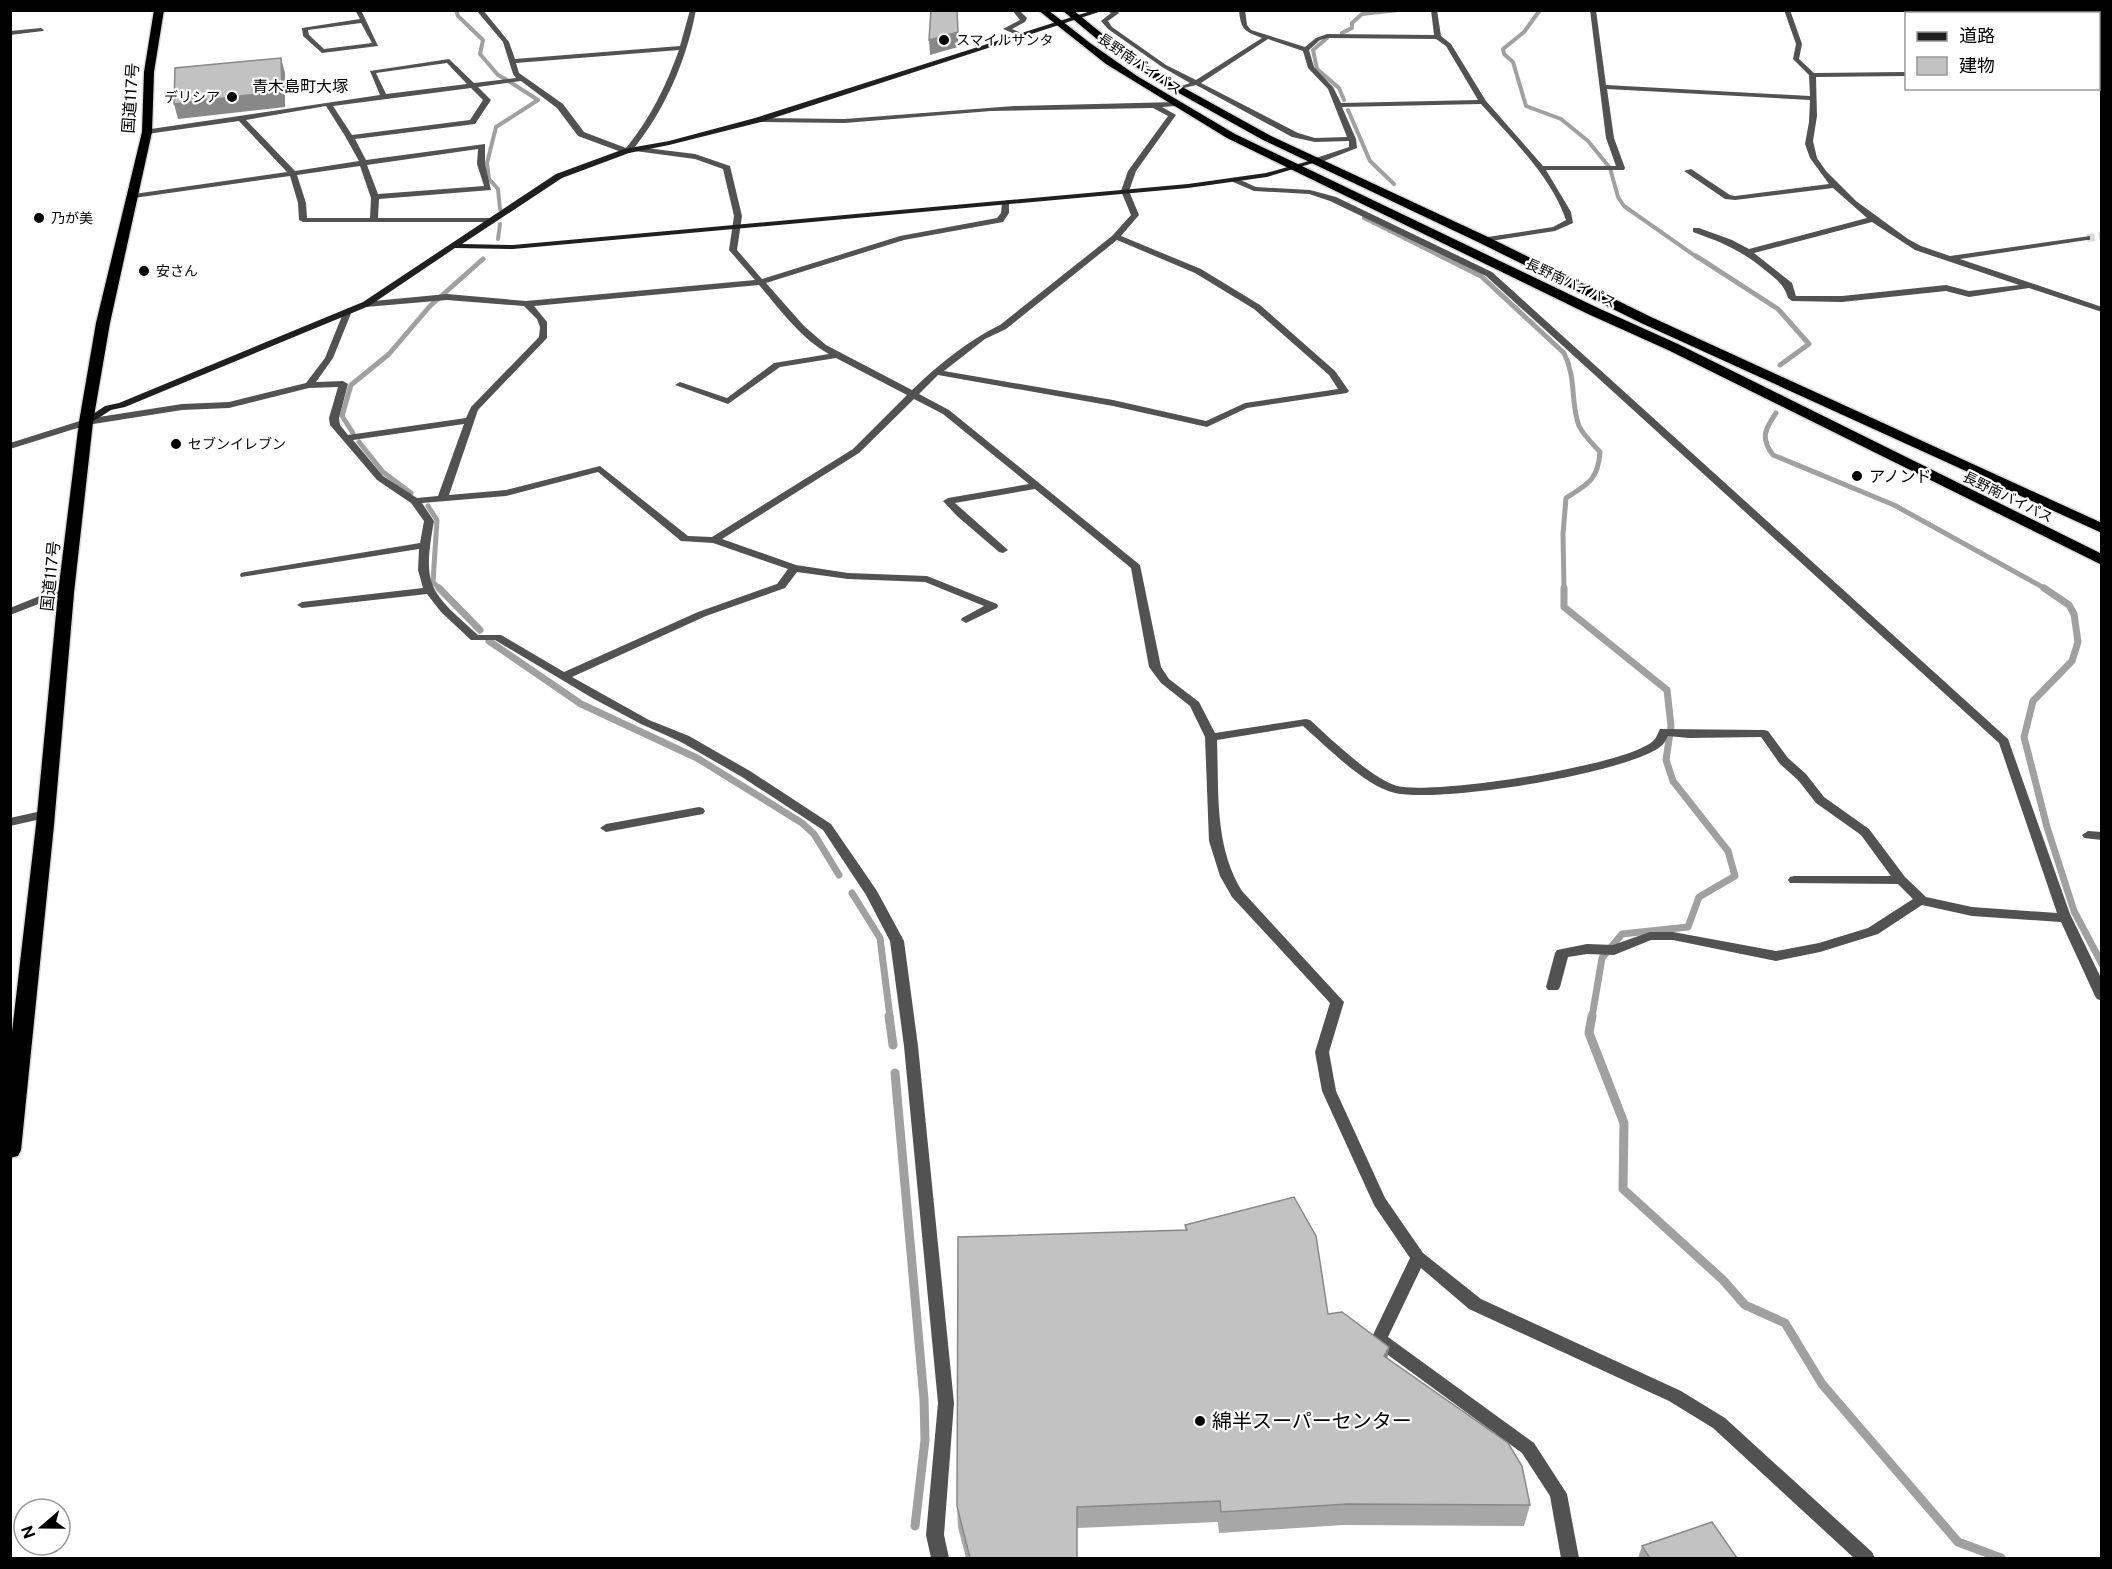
<svg xmlns="http://www.w3.org/2000/svg" width="2112" height="1569" font-family="'Public Sans','Noto Sans JP',sans-serif">
	<rect width="100%" height="100%" fill="#fff"/>
	<g fill="none" stroke-linecap="round" stroke-linejoin="round">
		<!-- stream-far3 -->
		<path stroke="#a0a0a0" stroke-width="4" d="M 456,10 L 458,16 L 483,40 L 480,54 L 498,75 L 507,80
			M 1540,10 L 1524,32 L 1503,49 L 1504,54 L 1513,62 L 1526,106 L 1561,119 L 1588,141 L 1610,168 L 1618,197 L 1624,206 L 1698,258
			M 1342,33 L 1352,28 L 1352,23 L 1362,14 L 1398,10
			M 1327,38 L 1313,50 L 1317,69 L 1339,88 L 1344,100
			M 1348,110 L 1370,161 L 1394,184
			M 500,209 L 498,189 L 489,179 L 487,163 L 496,127 L 538,100 L 510,82
			M 1364,218 L 1444,258
			M 498,239 L 500,224"/>
		<!-- stream-far2 -->
		<path stroke="#a0a0a0" stroke-width="5" d="M 1441,256 L 1481,276 L 1564,353 C 1577,379 1570,402 1579,426 C 1584,436 1593,444 1600,452 C 1598,480 1588,484 1566,498 L 1563,534 L 1564,589
			M 1696,256 L 1778,309 L 1809,344 L 1780,365
			M 1776,413 C 1765,429 1760,438 1773,455 L 1894,505 L 2046,589
			M 353,433 L 342,416 L 351,385 L 389,354 L 430,306 L 483,259
			M 359,442 L 383,472 L 411,493
			M 428,506 L 437,520 L 433,582 L 440,589"/>
		<!-- stream-far1 -->
		<path stroke="#a0a0a0" stroke-width="7" d="M 439,588 L 480,630
			M 1564,588 L 1564,607 L 1667,690 L 1671,726 L 1666,760 L 1673,781 L 1728,851 L 1735,876 L 1699,897 L 1688,927 L 1622,934 L 1602,958 L 1592,1017
			M 2044,588 L 2069,605 L 2074,614 L 2078,642 L 2072,661 L 2033,701 L 2024,737 L 2047,827 L 2074,911 L 2102,964
			M 489,641 L 581,704 L 697,758 L 802,823 L 814,834 L 839,875
			M 852,893 L 880,938 L 890,1017"/>
		<!-- stream -->
		<path stroke="#a0a0a0" stroke-width="9" d="M 889,1016 L 893,1045
			M 1592,1016 L 1589,1033 L 1624,1123 L 1623,1189 L 1723,1280 L 1745,1305 L 1785,1323 L 1822,1384 L 1958,1542 L 2001,1558
			M 895,1073 L 924,1399 L 925,1440 L 915,1526"/>
		<!-- street-tunnel -->
		<path stroke="#d9d9d9" stroke-width="8" stroke-dasharray="8 4" stroke-linecap="butt" d="M 2087,238 L 2102,236"/>
		<defs>
			<path id="highway" d="M 154,10 L 164,10 L 154,72 L 152,132 L 110,323 L 93,422 L 74,593 L 54,825 L 21,1150 L 18,1156 L 10,1158 L 10,1049 L 36,825 L 58,593 L 79,422 L 96,323 L 142,132 L 144,72 Z
				M 1038,10 L 1048,10 L 1090,43 L 1137,76 L 1235,134 L 1598,308 L 1678,344 L 2102,554 L 2102,565 L 1668,350 L 1588,314 L 1227,138 L 1106,64 Z
				M 1062,10 L 1073,10 L 1116,45 L 1166,78 L 1271,136 L 1488,237 L 1651,317 L 2102,523 L 2102,533 L 1641,323 L 1480,243 L 1263,140 L 1159,82 L 1109,49 Z"/>
		</defs>
		<!-- highway casing -->
		<use href="#highway" stroke="#dbdbdb" stroke-width="3"/>
		<!-- street -->
		<path fill="#525252" fill-rule="evenodd" d="M 355,10 L 361,10 L 378,46 L 322,53 L 303,36 L 302,28 L 360,19 ZM 361,23 L 372,43 L 324,49 L 309,35 L 308,30 Z
			M 476,10 L 483,10 L 509,42 L 515,59 L 680,46 L 690,10 L 696,10 C 686,62 664,112 630,153 L 624,153 L 578,136 L 557,108 L 521,81 L 478,87 L 491,100 L 475,124 L 355,139 L 366,160 L 485,144 L 485,164 L 491,190 L 379,199 L 378,218 L 495,218 L 495,222 L 303,222 L 299,220 L 298,203 L 290,176 L 134,198 L 130,196 L 134,194 L 287,172 L 239,121 L 147,134 L 143,132 L 144,130 L 380,95 L 370,71 L 449,59 L 474,83 L 516,78 L 513,74 L 503,42 ZM 679,50 C 666,86 650,119 626,148 L 584,132 L 563,104 L 519,73 L 516,63 ZM 447,63 L 467,84 L 386,94 L 376,73 ZM 471,88 L 483,100 L 470,120 L 352,135 L 333,106 ZM 326,106 L 345,136 L 359,161 L 295,171 L 246,120 ZM 478,149 L 477,164 L 484,186 L 378,194 L 367,165 ZM 360,166 L 371,198 L 370,218 L 307,218 L 306,203 L 297,175 Z
			M 1012,10 L 1019,10 L 1027,18 L 1025,22 L 1012,29 L 1024,34 L 1024,36 L 1020,36 L 1003,29 L 1020,20 Z
			M 1105,10 L 1115,10 L 1119,13 L 1108,21 L 1112,27 L 1166,65 L 1196,80 L 1262,38 C 1244,31 1241,30 1239,10 L 1245,10 L 1247,25 L 1251,30 L 1305,47 L 1316,38 L 1327,34 L 1434,35 L 1431,10 L 1437,10 L 1441,36 L 1451,44 L 1486,101 L 1543,166 L 1616,166 L 1606,138 L 1590,10 L 1596,10 L 1606,85 L 1810,96 L 1809,75 L 1793,59 L 1796,44 L 1784,10 L 1790,10 L 1802,44 L 1799,59 L 1814,73 L 1906,72 L 1906,76 L 1816,77 L 1817,116 L 1813,141 L 1817,158 L 1826,171 L 1856,201 L 1908,239 L 1921,246 L 1950,256 L 2090,236 L 2090,240 L 2087,240 L 1960,259 L 2102,307 L 2102,312 L 2029,288 L 1969,297 L 1946,291 L 1842,302 L 1792,301 L 1788,298 C 1784,284 1776,279 1765,270 C 1739,249 1723,243 1693,232 L 1693,228 L 1699,228 L 1732,240 L 1749,249 L 1867,218 L 1833,188 L 1735,200 L 1725,199 L 1684,171 L 1691,169 L 1730,195 L 1735,196 L 1829,184 L 1810,158 L 1805,144 L 1809,122 L 1810,100 L 1607,89 L 1614,138 L 1625,168 L 1624,170 L 1546,170 L 1571,212 L 1573,223 L 1555,231 L 1484,242 L 1481,242 L 1481,238 L 1553,227 L 1566,220 C 1551,176 1511,138 1481,104 L 1342,107 L 1356,139 L 1357,148 L 1319,163 L 1313,163 L 1313,159 L 1349,147 L 1349,141 L 1315,142 L 1292,137 L 1196,85 L 1176,90 L 1176,88 L 1190,83 L 1162,67 L 1108,29 L 1101,21 L 1111,13 ZM 1328,38 L 1436,39 L 1446,46 L 1478,100 L 1341,103 L 1333,87 L 1314,67 L 1309,50 L 1320,40 ZM 1268,39 L 1303,51 L 1308,68 L 1328,89 L 1347,137 L 1315,138 L 1298,133 L 1201,83 ZM 1872,222 L 1915,250 L 2019,285 L 1969,291 L 1946,285 L 1842,296 L 1796,296 L 1792,283 L 1754,253 Z
			M 2082,10 L 2089,10 L 2092,14 L 2085,14 Z
			M 2098,19 L 2102,20 L 2102,25 L 2098,24 Z
			M 41,28 L 44,30 L 43,31 L 10,35 L 10,31 Z
			M 2098,70 L 2102,70 L 2102,74 L 2098,74 Z
			M 1176,102 L 1176,106 L 1162,107 L 1176,115 L 1136,171 L 1129,191 L 1139,215 L 1121,236 L 1201,269 L 1260,305 L 1335,371 L 1349,391 L 1347,393 L 1247,408 L 1207,427 L 1113,406 L 938,375 L 919,394 L 949,410 L 1140,565 L 1161,667 L 1169,679 L 1199,702 L 1215,733 L 1306,719 L 1310,720 C 1330,738 1372,779 1397,786 C 1434,795 1626,766 1653,741 C 1656,739 1658,733 1660,729 L 1764,730 L 1768,731 L 1788,758 L 1806,774 L 1824,797 L 1869,829 L 1905,877 L 1926,897 L 1972,907 L 2057,913 L 1999,743 L 1486,276 L 1330,201 L 1309,194 L 1254,191 L 1233,182 L 1232,180 L 1236,178 L 1256,187 L 1310,190 L 1336,197 L 1492,272 L 2008,739 L 2070,914 L 2102,980 L 2102,1001 L 2097,999 L 2095,996 L 2061,922 L 1972,916 L 1922,905 L 1878,934 L 1820,952 L 1776,961 L 1673,940 L 1651,940 L 1614,955 L 1587,954 L 1568,957 L 1560,987 L 1558,990 L 1548,990 L 1546,987 L 1555,953 L 1557,950 L 1587,944 L 1613,945 L 1650,932 L 1673,932 L 1776,951 L 1819,943 L 1868,928 L 1913,899 L 1898,884 L 1790,883 L 1788,880 L 1790,877 L 1794,876 L 1891,876 L 1861,835 L 1816,803 L 1798,780 L 1780,764 L 1761,737 L 1689,738 L 1668,736 C 1666,740 1664,744 1660,747 C 1623,774 1441,803 1395,793 C 1366,787 1326,746 1303,726 L 1217,740 C 1219,791 1214,846 1242,891 L 1344,1002 L 1329,1052 L 1336,1091 L 1385,1198 L 1423,1253 L 1481,1299 L 1681,1391 L 1725,1418 L 1872,1552 L 1875,1558 L 1854,1558 L 1713,1428 L 1669,1401 L 1469,1309 L 1421,1268 L 1388,1337 L 1534,1443 L 1567,1494 L 1579,1558 L 1561,1558 L 1550,1496 L 1522,1453 L 1373,1344 L 1371,1339 L 1410,1258 L 1374,1205 L 1322,1091 L 1315,1052 L 1330,1003 L 1232,897 L 1220,876 L 1209,841 L 1205,737 L 1190,706 L 1161,683 L 1149,667 L 1131,568 L 1035,489 L 955,503 L 1008,550 L 1003,553 L 999,552 L 957,516 L 943,501 L 948,498 L 1029,484 L 943,414 L 914,399 L 859,453 L 722,539 L 796,565 L 848,573 L 927,576 L 997,604 L 998,606 L 997,608 L 966,623 L 961,620 L 962,618 L 984,606 L 925,582 L 848,579 L 797,572 L 785,588 L 706,616 L 572,677 L 649,720 L 689,736 L 750,771 L 831,824 L 877,891 L 904,941 L 918,1046 L 954,1403 L 944,1535 L 949,1558 L 931,1558 L 926,1535 L 938,1403 L 904,1046 L 890,941 L 866,895 L 823,830 L 742,777 L 681,742 L 641,724 L 594,699 L 495,640 L 471,640 L 441,612 L 427,594 L 302,608 L 297,605 L 302,602 L 423,588 L 418,570 L 419,549 L 241,577 L 240,575 L 241,573 L 245,572 L 420,543 L 424,521 L 411,503 L 377,480 L 330,425 L 329,418 L 338,387 L 309,388 L 229,408 L 182,410 L 87,425 L 10,449 L 10,443 L 86,419 L 182,404 L 229,402 L 306,383 L 325,358 L 344,311 L 348,308 L 352,311 L 333,358 L 316,382 L 343,381 L 348,384 L 339,418 L 340,425 L 348,435 L 466,418 L 471,407 L 539,337 L 540,327 L 537,319 L 524,306 L 447,300 L 366,307 L 362,304 L 363,302 L 447,294 L 526,301 L 755,280 L 729,250 L 734,216 L 723,169 L 695,159 L 635,151 L 634,149 L 638,147 L 695,154 L 730,166 L 742,216 L 737,250 L 762,279 L 900,236 L 997,218 L 1001,213 L 1002,202 L 1009,200 L 1009,213 L 1003,222 L 904,240 L 766,283 L 804,326 L 826,345 L 912,390 C 938,365 967,341 1000,325 L 1112,236 L 1131,215 L 1121,191 L 1128,171 L 1168,116 L 1153,108 L 991,111 L 845,123 L 758,122 L 754,120 L 755,118 L 845,119 L 1014,106 ZM 1117,240 L 1195,273 L 1254,309 L 1329,375 L 1338,389 L 1245,403 L 1206,421 L 1113,400 L 944,371 L 985,339 L 1006,329 ZM 759,285 C 780,309 800,338 829,354 L 774,363 L 727,398 L 680,382 L 675,385 L 728,404 L 780,367 L 836,358 L 907,395 L 853,449 L 712,537 L 688,536 L 600,466 L 506,490 L 449,495 L 478,410 L 547,338 L 547,322 L 534,306 ZM 464,424 L 438,496 L 417,498 L 383,476 L 353,440 ZM 598,472 L 681,541 L 713,543 L 788,569 L 777,584 L 698,612 L 564,672 L 501,635 L 478,635 C 429,591 422,587 434,521 L 422,503 L 506,496 Z
			M 66,590 L 70,591 L 71,593 L 70,595 L 49,600 L 10,615 L 10,608 L 42,595 Z
			M 699,807 L 703,808 L 705,811 L 703,814 L 606,832 L 600,828 L 606,824 Z
			M 46,810 L 52,814 L 50,817 L 10,826 L 10,818 Z
			M 2088,831 L 2102,832 L 2102,840 L 2084,838 L 2082,835 Z"/>
		<!-- secondary -->
		<path fill="#1f1f1f" fill-rule="evenodd" d="M 1094,10 L 1105,10 L 761,122 L 669,145 L 629,153 L 562,178 L 462,244 L 513,245 L 1188,184 L 1266,173 L 1316,159 L 1320,161 L 1267,177 L 1188,188 L 513,249 L 455,248 L 369,306 L 125,407 L 111,410 L 89,424 L 83,424 L 81,422 L 105,406 L 119,403 L 363,302 L 556,174 L 624,149 L 669,141 L 755,118 Z"/>
		<!-- highway -->
		<use href="#highway" fill="#000" fill-rule="evenodd"/>
	</g>
	<!-- wall -->
	<path fill="#a7a7a7" d="M 1185,1225 L 1328,1314 L 1389,1347 L 1387,1358 L 1530,1505 L 1524,1526 L 1343,1525 L 1219,1533 L 1218,1522 L 1077,1528 L 1077,1558 L 966,1558 L 958,1527 L 957,1506 L 1185,1230 Z
		M 1642,1546 L 1737,1558 L 1638,1558 Z"/>
	<!-- shaded-wall -->
	<path fill="#888" d="M 958,32 L 958,47 L 930,55 L 929,40 Z
		M 281,58 L 285,73 L 285,107 L 178,119 L 174,104 Z
		M 1389,1347 L 1386,1368 L 1384,1356 Z"/>
	<!-- building -->
	<path fill="#c2c2c2" stroke="#888" stroke-width="1.5" d="M 931,10 L 957,10 L 958,32 L 929,40 Z
		M 281,58 L 282,91 L 174,104 L 175,68 Z
		M 1294,1197 L 1316,1236 L 1328,1314 L 1342,1312 L 1389,1347 L 1384,1356 L 1508,1443 L 1522,1466 L 1530,1505 L 1347,1504 L 1221,1512 L 1220,1501 L 1077,1507 L 1077,1558 L 970,1558 L 957,1506 L 958,1237 L 1187,1230 L 1185,1225 Z
		M 1712,1522 L 1737,1558 L 1650,1558 L 1642,1546 Z"/>
	<!-- markers -->
	<g fill="#000" stroke="#fff" stroke-width="2">
		<circle cx="944" cy="40" r="6"/>
		<circle cx="232" cy="97" r="6"/>
		<circle cx="39" cy="218" r="6"/>
		<circle cx="144" cy="271" r="6"/>
		<circle cx="176" cy="444" r="6"/>
		<circle cx="1857" cy="476" r="6"/>
		<circle cx="1200" cy="1421" r="6"/>
	</g>
	<g text-anchor="middle" stroke-width="4.5" stroke-linejoin="round" paint-order="stroke">
		<!-- far-poi labels -->
		<g font-size="14" fill="#000" stroke="#fff" text-anchor="start">
			<text x="956" y="45">スマイルサンタ</text>
			<text x="220" y="102" text-anchor="end">デリシア</text>
			<text x="51" y="223">乃が美</text>
			<text x="156" y="276">安さん</text>
			<text x="188" y="449">セブンイレブン</text>
		</g>
		<!-- far-street labels -->
		<g font-size="14" fill="#000" stroke="#fff">
			<text transform="translate(1140 64) rotate(34)" y="5">長野南バイパス</text>
			<text transform="translate(1571 283) rotate(25)" y="5">長野南バイパス</text>
			<text transform="translate(2008 497) rotate(26)" y="5">長野南バイパス</text>
		</g>
		<!-- far-quarter labels -->
		<g font-size="16" fill="#000" stroke="#fff">
			<text x="300" y="92">青木島町大塚</text>
		</g>
		<!-- street labels -->
		<g font-size="16" fill="#000" stroke="#fff">
			<text transform="translate(130 98) rotate(-86)" y="6">国道117号</text>
			<text transform="translate(50 576) rotate(-84)" y="6">国道117号</text>
		</g>
		<!-- poi labels -->
		<g font-size="16" fill="#000" stroke="#fff" text-anchor="start">
			<text x="1869" y="482">アノンド</text>
		</g>
		<!-- near-poi labels -->
		<g font-size="20" fill="#000" stroke="#fff" text-anchor="start">
			<text x="1212" y="1428">綿半スーパーセンター</text>
		</g>
	</g>
	<!-- border -->
	<rect width="2112" height="1569" fill="none" stroke="#000000" stroke-width="24"/>
	<!-- legend -->
	<rect x="1905" y="12" width="195" height="78" fill="#ffffff" stroke="#999999" stroke-width="1.5"/>
	<rect x="1917" y="32" width="30" height="9" fill="#1f1f1f" stroke="#999999" stroke-width="1.5"/>
	<text x="1959" y="42" font-size="18" fill="#000000">道路</text>
	<rect x="1917" y="57" width="30" height="18" fill="#c2c2c2" stroke="#999999" stroke-width="1.5"/>
	<text x="1959" y="72" font-size="18" fill="#000000">建物</text>
	<!-- north arrow -->
	<g transform="translate(42 1527) rotate(250)"><circle r="28" fill="#ffffff" stroke="#999999" stroke-width="1.5"/>
	<path d="M0-4.5L10 22L0 15L-10 22Z" fill="#000000"/>
	<text y="-9" font-size="16" font-weight="bold" text-anchor="middle" fill="#000000">N</text>
	</g>
</svg>
